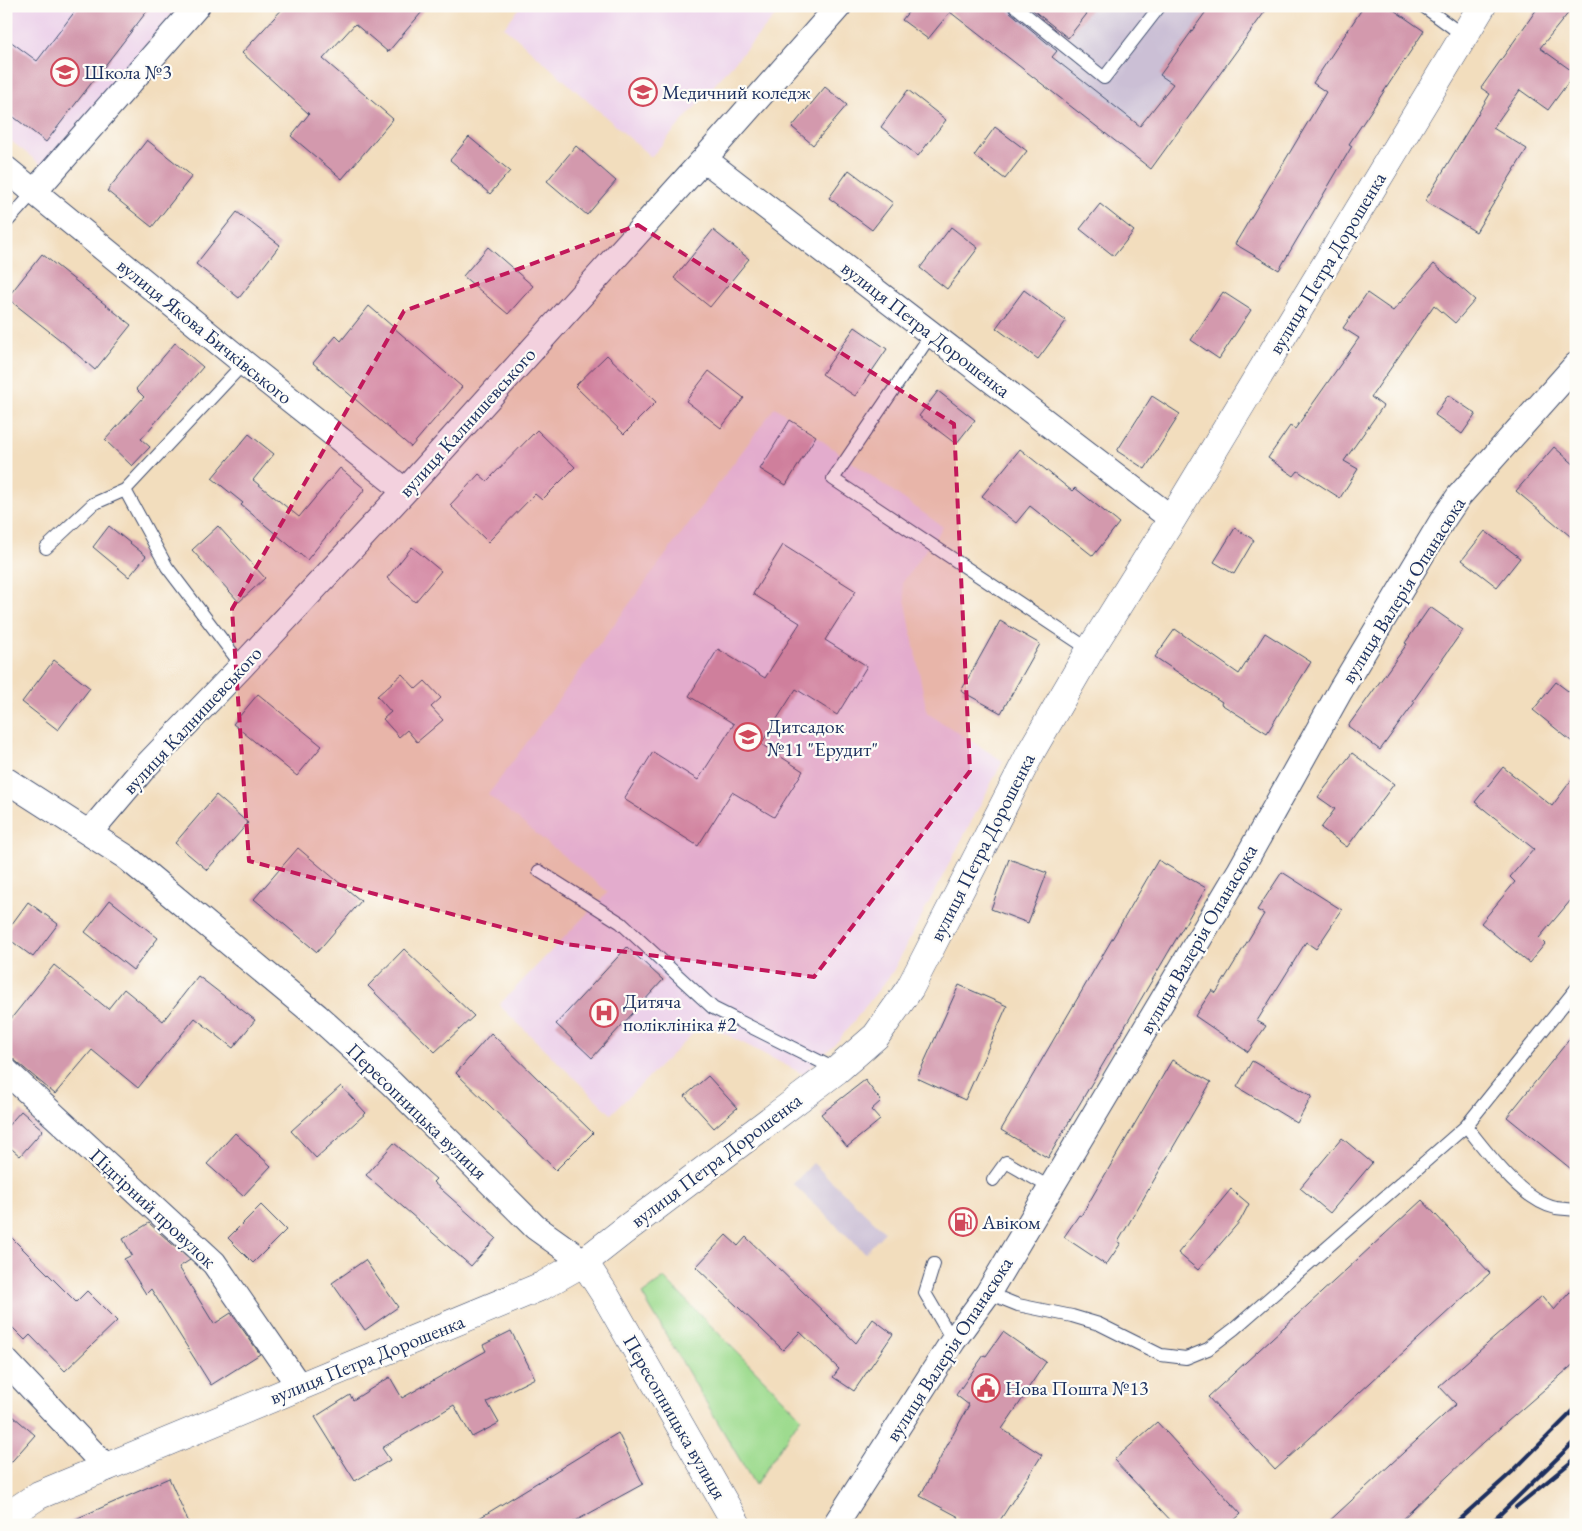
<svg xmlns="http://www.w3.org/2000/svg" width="1582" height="1531" font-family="'EB Garamond',serif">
	<rect width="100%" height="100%" fill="#fdfcf7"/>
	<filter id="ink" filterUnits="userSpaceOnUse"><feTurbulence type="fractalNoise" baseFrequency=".02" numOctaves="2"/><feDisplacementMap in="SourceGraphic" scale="10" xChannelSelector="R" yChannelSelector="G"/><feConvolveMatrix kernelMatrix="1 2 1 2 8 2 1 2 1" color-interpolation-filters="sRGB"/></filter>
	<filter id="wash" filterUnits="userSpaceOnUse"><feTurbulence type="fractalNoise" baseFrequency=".0096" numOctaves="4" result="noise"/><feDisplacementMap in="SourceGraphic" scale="20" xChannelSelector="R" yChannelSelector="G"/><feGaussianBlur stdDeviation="1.12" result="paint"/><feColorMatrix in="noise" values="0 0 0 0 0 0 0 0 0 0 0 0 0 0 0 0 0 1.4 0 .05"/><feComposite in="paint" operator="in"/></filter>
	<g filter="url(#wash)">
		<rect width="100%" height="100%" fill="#f2ddbd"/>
		<!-- built -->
		<path fill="#ecd1ea" d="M 6,6 L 179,6 L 43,166 L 6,137 Z
			M 521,6 L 784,6 L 651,157 L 504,27 Z
			M 775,407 L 943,527 L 902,583 L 927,713 L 1003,761 L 892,973 L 838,1041 L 803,1074 L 704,1023 L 611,1114 L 499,1005 L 608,892 L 488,795 Z"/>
		<!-- industrial -->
		<path fill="#cbbfd5" d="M 943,6 L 1269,6 L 1151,169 Z
			M 813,1163 L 885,1232 L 865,1253 L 793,1184 Z"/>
		<!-- green -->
		<path fill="#9edb8f" stroke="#5c8576" d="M 664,1278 L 801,1417 L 755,1485 L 642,1294 Z"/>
		<g id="blocks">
			<!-- building -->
			<path fill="#d399ad" d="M 79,6 L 151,6 L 46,142 L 6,111 L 6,38 L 37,61 Z
				M 285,6 L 427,6 L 388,52 L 355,24 L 323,59 L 393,119 L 342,179 L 291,136 L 309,114 L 242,53 Z
				M 913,6 L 1007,6 L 1010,12 L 1057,51 L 1052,57 L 1140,126 L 1173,84 L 1160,75 L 1210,6 L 1269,6 L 1151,169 L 950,12 L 928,39 L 902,20 Z
				M 1028,6 L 1093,6 L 1068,38 Z
				M 1364,6 L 1388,6 L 1424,31 L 1349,144 L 1352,146 L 1279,270 L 1235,244 L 1326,92 L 1313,83 Z
				M 1539,6 L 1574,6 L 1540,48 L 1575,73 L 1548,110 L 1520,90 L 1493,128 L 1527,149 L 1476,232 L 1425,201 L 1490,94 L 1481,88 Z
				M 825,87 L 847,105 L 813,145 L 792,127 Z
				M 908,90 L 946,120 L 918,156 L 881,127 Z
				M 995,127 L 1027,151 L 1005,179 L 974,156 Z
				M 469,137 L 510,171 L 490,194 L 450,160 Z
				M 147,140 L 192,176 L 152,227 L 107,191 Z
				M 576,146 L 616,181 L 587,215 L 547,181 Z
				M 849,170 L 893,203 L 872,230 L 829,198 Z
				M 1100,204 L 1134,231 L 1114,256 L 1080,229 Z
				M 237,212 L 280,245 L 239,298 L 196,264 Z
				M 951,227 L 978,248 L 947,289 L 920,268 Z
				M 713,230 L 749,259 L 710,307 L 674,278 Z
				M 488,247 L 533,286 L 508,314 L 463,276 Z
				M 42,254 L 131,325 L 95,370 L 64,343 L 7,298 Z
				M 1434,264 L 1475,300 L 1455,323 L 1434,305 L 1371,397 L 1383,406 L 1344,461 L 1358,469 L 1340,498 L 1298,471 L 1294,476 L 1268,458 L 1290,426 L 1295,429 L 1359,338 L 1343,328 L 1367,293 L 1393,311 Z
				M 1024,290 L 1066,321 L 1038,359 L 996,328 Z
				M 1223,292 L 1251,310 L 1219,359 L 1191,340 Z
				M 369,306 L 462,387 L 411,447 L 313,363 L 336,336 L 341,341 Z
				M 855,327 L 887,349 L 855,396 L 822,374 Z
				M 175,343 L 203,367 L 141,439 L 150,447 L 132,466 L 105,440 L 144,397 L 136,389 Z
				M 607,355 L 656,402 L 624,434 L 575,386 Z
				M 709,371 L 744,398 L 721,428 L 686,401 Z
				M 938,391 L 975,420 L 956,444 L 919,416 Z
				M 1448,395 L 1476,414 L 1462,434 L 1435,415 Z
				M 1152,396 L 1180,414 L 1145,469 L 1117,451 Z
				M 790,420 L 816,436 L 786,485 L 760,469 Z
				M 537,430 L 575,467 L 542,500 L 535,494 L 488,542 L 450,505 L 479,474 L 487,481 Z
				M 249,434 L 274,454 L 253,480 L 299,517 L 340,468 L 365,489 L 307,560 L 241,505 L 243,503 L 212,478 Z
				M 1554,447 L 1576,466 L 1576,541 L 1516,491 Z
				M 1020,449 L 1072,491 L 1075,488 L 1119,523 L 1093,556 L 1030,506 L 1016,523 L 982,496 Z
				M 109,526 L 146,556 L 129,577 L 93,547 Z
				M 218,526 L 265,578 L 239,602 L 192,550 Z
				M 1235,528 L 1254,540 L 1234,574 L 1214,562 Z
				M 1485,531 L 1520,558 L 1497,587 L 1462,560 Z
				M 783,545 L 856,591 L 825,640 L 867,666 L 837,715 L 796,689 L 761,744 L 803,771 L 774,817 L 732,792 L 698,846 L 624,799 L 653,752 L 698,780 L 734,724 L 689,696 L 718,649 L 765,678 L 800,623 L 753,594 Z
				M 412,547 L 441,571 L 415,602 L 387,578 Z
				M 1430,607 L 1463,630 L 1413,701 L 1415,702 L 1380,750 L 1348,726 L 1407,644 L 1405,643 Z
				M 1000,621 L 1040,644 L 1001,713 L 961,691 Z
				M 1175,629 L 1239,674 L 1265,633 L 1311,662 L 1267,733 L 1221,704 L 1222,702 L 1155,657 Z
				M 54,660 L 90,688 L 58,730 L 22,702 Z
				M 402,674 L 416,689 L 425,681 L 441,698 L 431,707 L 443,720 L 417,742 L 407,730 L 399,737 L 383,719 L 391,712 L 377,696 Z
				M 1556,682 L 1576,697 L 1576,745 L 1533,710 Z
				M 258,694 L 322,746 L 297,776 L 233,724 Z
				M 1352,753 L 1394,784 L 1347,847 L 1321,828 L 1335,809 L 1318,797 Z
				M 1503,767 L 1552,806 L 1576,774 L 1576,894 L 1539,938 L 1545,944 L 1529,963 L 1481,923 L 1515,882 L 1510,877 L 1534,849 L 1475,802 Z
				M 216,795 L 248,823 L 207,870 L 175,843 Z
				M 298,848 L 361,901 L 317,952 L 254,899 Z
				M 1009,859 L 1047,873 L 1028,923 L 991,909 Z
				M 1158,860 L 1206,888 L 1048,1158 L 1001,1130 Z
				M 1282,872 L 1342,910 L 1316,949 L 1306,942 L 1257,1021 L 1266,1026 L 1248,1052 L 1195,1016 L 1212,990 L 1216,993 L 1264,914 L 1257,910 Z
				M 110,900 L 158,938 L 133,970 L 85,932 Z
				M 28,902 L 58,924 L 33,957 L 6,937 L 6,932 Z
				M 627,947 L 663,980 L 592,1058 L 556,1024 Z
				M 404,949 L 474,1016 L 435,1052 L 368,986 Z
				M 54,965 L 108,1009 L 124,989 L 163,1021 L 198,976 L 255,1020 L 233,1048 L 195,1018 L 138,1088 L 92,1050 L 55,1094 L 6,1053 L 6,1025 Z
				M 959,985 L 1007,1006 L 965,1100 L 917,1078 Z
				M 1576,1031 L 1576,1173 L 1507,1117 Z
				M 491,1033 L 593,1133 L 556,1170 L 456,1073 Z
				M 1172,1060 L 1211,1082 L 1118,1242 L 1121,1243 L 1106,1265 L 1064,1237 L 1079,1215 L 1081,1216 Z
				M 1252,1061 L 1312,1096 L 1297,1123 L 1237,1087 Z
				M 708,1076 L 737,1108 L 714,1128 L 685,1096 Z
				M 865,1080 L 881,1101 L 871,1110 L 880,1120 L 847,1147 L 821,1114 Z
				M 341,1086 L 366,1113 L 316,1158 L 291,1131 Z
				M 21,1111 L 43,1130 L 20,1156 L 6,1144 L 6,1128 Z
				M 235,1133 L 271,1166 L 243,1196 L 207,1164 Z
				M 1342,1138 L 1372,1163 L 1330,1213 L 1300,1188 Z
				M 394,1143 L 436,1179 L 433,1182 L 496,1238 L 471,1266 L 366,1175 Z
				M 1231,1189 L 1249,1204 L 1240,1221 L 1198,1270 L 1178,1253 Z
				M 1422,1200 L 1490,1273 L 1275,1470 L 1208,1397 Z
				M 261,1205 L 286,1230 L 253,1263 L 228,1238 Z
				M 149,1223 L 190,1260 L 179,1267 L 214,1324 L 231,1313 L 260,1354 L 211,1385 L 151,1289 L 146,1294 L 124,1259 L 132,1255 L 123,1239 Z
				M 6,1232 L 76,1302 L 87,1291 L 117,1321 L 65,1371 L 30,1335 L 25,1340 L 6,1321 Z
				M 726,1235 L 738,1246 L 746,1237 L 856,1343 L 873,1319 L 893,1334 L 854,1391 L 833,1377 L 839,1369 L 800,1332 L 783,1350 L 696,1267 Z
				M 365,1260 L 398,1307 L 365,1330 L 332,1283 Z
				M 1576,1285 L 1576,1362 L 1484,1442 L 1396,1525 L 1325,1525 L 1456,1404 L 1439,1386 L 1542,1296 L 1554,1310 Z
				M 511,1331 L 535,1378 L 487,1402 L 499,1423 L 472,1437 L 454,1405 L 382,1448 L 390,1460 L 355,1481 L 315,1417 L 350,1395 L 353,1400 L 390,1377 L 402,1398 L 486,1351 L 483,1345 Z
				M 1003,1332 L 1046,1362 L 1029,1387 L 1030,1388 L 1002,1429 L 1042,1455 L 997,1525 L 954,1525 L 959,1517 L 920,1496 L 969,1405 L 956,1395 L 984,1355 L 986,1356 Z
				M 6,1410 L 35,1435 L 6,1468 Z
				M 1157,1422 L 1241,1514 L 1229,1525 L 1175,1525 L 1114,1460 Z
				M 618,1433 L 643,1484 L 568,1525 L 468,1525 Z
				M 169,1478 L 190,1525 L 62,1525 Z"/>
		</g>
	</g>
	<g filter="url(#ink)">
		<use href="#blocks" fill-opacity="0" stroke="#3b496c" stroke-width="1"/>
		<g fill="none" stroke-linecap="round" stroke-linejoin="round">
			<defs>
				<path id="service" d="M 1015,6 L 1104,78 L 1160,6
					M 1423,6 L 1464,36
					M 6,223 L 34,192
					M 932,333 L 833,479 L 1090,650
					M 125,490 L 244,363
					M 46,548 L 93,504 L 125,490 L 167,567 L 242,666
					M 539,871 L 621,923 L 713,1008 L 837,1070
					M 1466,1126 C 1487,1152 1522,1201 1556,1208 C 1563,1209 1569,1209 1576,1210
					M 993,1180 L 1006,1162 L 1051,1188
					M 934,1264 L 925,1293 L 953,1341
					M 988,1293 L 1018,1305 L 1072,1316 L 1099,1324 L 1161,1355 L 1186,1358 L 1208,1349 L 1234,1329 L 1466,1126 L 1576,989"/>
				<path id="minor" d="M 704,159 L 1172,519
					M 6,169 L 244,363 L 405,491
					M 34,192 L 197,6
					M 6,780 L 126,857 L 317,1016 L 391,1083 L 535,1227 L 584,1262
					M 89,833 L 144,768 L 242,666 L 405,491 L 704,159 L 839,6
					M 6,1071 L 214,1263 L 299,1386
					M 6,1361 L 107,1468
					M 835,1525 L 953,1341 L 988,1293 L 1239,872 L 1340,691 L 1442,521 L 1459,496 L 1576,365"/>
				<path id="tertiary" d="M 584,1262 L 604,1293 L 737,1525
					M 6,1517 L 39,1495 L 542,1286 L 584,1262 L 626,1229 L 837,1070 L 876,1036 L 910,988 L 1032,750 L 1090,650 L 1172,519 L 1482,6"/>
			</defs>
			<!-- service casing -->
			<use href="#service" stroke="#3b496c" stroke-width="14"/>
			<!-- minor casing -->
			<use href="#minor" stroke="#3b496c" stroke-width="27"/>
			<!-- tertiary casing -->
			<use href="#tertiary" stroke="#3b496c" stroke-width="29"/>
			<!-- service -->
			<use href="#service" stroke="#fff" stroke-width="12"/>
			<!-- minor -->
			<use href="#minor" stroke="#fff" stroke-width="25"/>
			<!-- tertiary -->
			<use href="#tertiary" stroke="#fff" stroke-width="28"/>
			<!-- rail -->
			<path stroke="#1b2f5e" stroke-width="4" d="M 1516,1507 L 1576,1458
				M 1453,1525 L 1512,1472 L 1576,1408
				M 1489,1525 L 1576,1440
				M 1567,1525 L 1576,1518"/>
		</g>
	</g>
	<!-- marked area -->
	<path fill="#c2185b" fill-opacity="0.2" stroke="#c2185b" stroke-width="4" stroke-dasharray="10 6" stroke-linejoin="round" d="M 638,225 L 954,424 L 970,771 L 814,977 L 566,944 L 249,861 L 232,609 L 404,311 Z"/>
	<!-- icons -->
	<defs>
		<symbol id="school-ring" viewBox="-11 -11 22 22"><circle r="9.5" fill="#fdfcf7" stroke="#d1495b" stroke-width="1.5"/><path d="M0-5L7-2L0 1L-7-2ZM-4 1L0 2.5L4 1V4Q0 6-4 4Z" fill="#d1495b"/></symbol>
		<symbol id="university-ring" viewBox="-11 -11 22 22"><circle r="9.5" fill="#fdfcf7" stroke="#d1495b" stroke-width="1.5"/><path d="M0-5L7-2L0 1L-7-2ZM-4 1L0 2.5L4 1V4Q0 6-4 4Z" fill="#d1495b"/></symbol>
		<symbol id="hospital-ring" viewBox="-11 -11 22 22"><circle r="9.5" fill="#fdfcf7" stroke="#d1495b" stroke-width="1.5"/><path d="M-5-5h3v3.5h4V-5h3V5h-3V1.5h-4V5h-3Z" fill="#d1495b"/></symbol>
		<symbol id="fuel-ring" viewBox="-11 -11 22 22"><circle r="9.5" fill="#fdfcf7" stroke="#d1495b" stroke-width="1.5"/><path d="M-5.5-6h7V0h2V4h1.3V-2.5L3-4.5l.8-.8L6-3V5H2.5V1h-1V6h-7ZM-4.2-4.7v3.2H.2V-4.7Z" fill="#d1495b"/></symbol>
		<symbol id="civic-ring" viewBox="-11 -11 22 22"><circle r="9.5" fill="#fdfcf7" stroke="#d1495b" stroke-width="1.5"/><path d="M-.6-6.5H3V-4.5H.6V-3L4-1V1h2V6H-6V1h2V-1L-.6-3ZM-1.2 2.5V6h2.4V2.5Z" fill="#d1495b"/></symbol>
	</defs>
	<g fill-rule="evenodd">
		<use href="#school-ring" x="49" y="56" width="32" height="32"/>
		<use href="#university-ring" x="627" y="76" width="32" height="32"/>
		<use href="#school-ring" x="732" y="721" width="32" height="32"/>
		<use href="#hospital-ring" x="588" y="997" width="32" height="32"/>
		<use href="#fuel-ring" x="947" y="1206" width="32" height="32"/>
		<use href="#civic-ring" x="970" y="1372" width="32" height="32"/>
	</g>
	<g text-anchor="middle" stroke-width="4.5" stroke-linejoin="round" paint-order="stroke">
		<!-- poi labels -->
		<g font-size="20" fill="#1b2f5e" stroke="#fdfcf7" text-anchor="start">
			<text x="84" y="79">Школа №3</text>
			<text x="662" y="99">Медичний коледж</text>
			<text x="767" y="733">Дитсадок<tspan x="767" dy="23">№11 "Ерудит"</tspan></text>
			<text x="623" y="1008">Дитяча<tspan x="623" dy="23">поліклініка #2</tspan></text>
			<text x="982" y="1229">Авіком</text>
			<text x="1005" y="1395">Нова Пошта №13</text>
		</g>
		<!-- street labels -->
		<g font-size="20" fill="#1b2f5e" stroke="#fdfcf7">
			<text transform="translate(1327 263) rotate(-59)" y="7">вулиця Петра Дорошенка</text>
			<text transform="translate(926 329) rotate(38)" y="7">вулиця Петра Дорошенка</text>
			<text transform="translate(205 331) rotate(39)" y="7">вулиця Якова Бичківського</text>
			<text transform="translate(467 422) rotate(-48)" y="7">вулиця Калнишевського</text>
			<text transform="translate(1403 590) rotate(-58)" y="7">вулиця Валерія Опанасюка</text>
			<text transform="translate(192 720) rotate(-47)" y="7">вулиця Калнишевського</text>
			<text transform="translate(982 847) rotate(-63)" y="7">вулиця Петра Дорошенка</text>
			<text transform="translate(1198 939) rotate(-60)" y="7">вулиця Валерія Опанасюка</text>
			<text transform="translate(417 1111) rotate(44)" y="7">Пересопницька вулиця</text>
			<text transform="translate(716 1160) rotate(-37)" y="7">вулиця Петра Дорошенка</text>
			<text transform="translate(153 1208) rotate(43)" y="7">Підгірний провулок</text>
			<text transform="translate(949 1349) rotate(-57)" y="7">вулиця Валерія Опанасюка</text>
			<text transform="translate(367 1359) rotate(-22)" y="7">вулиця Петра Дорошенка</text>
			<text transform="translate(675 1417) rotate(60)" y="7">Пересопницька вулиця</text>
		</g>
	</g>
	<!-- margin -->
	<rect width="1582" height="1531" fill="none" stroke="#fdfcf7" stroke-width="25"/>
</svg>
